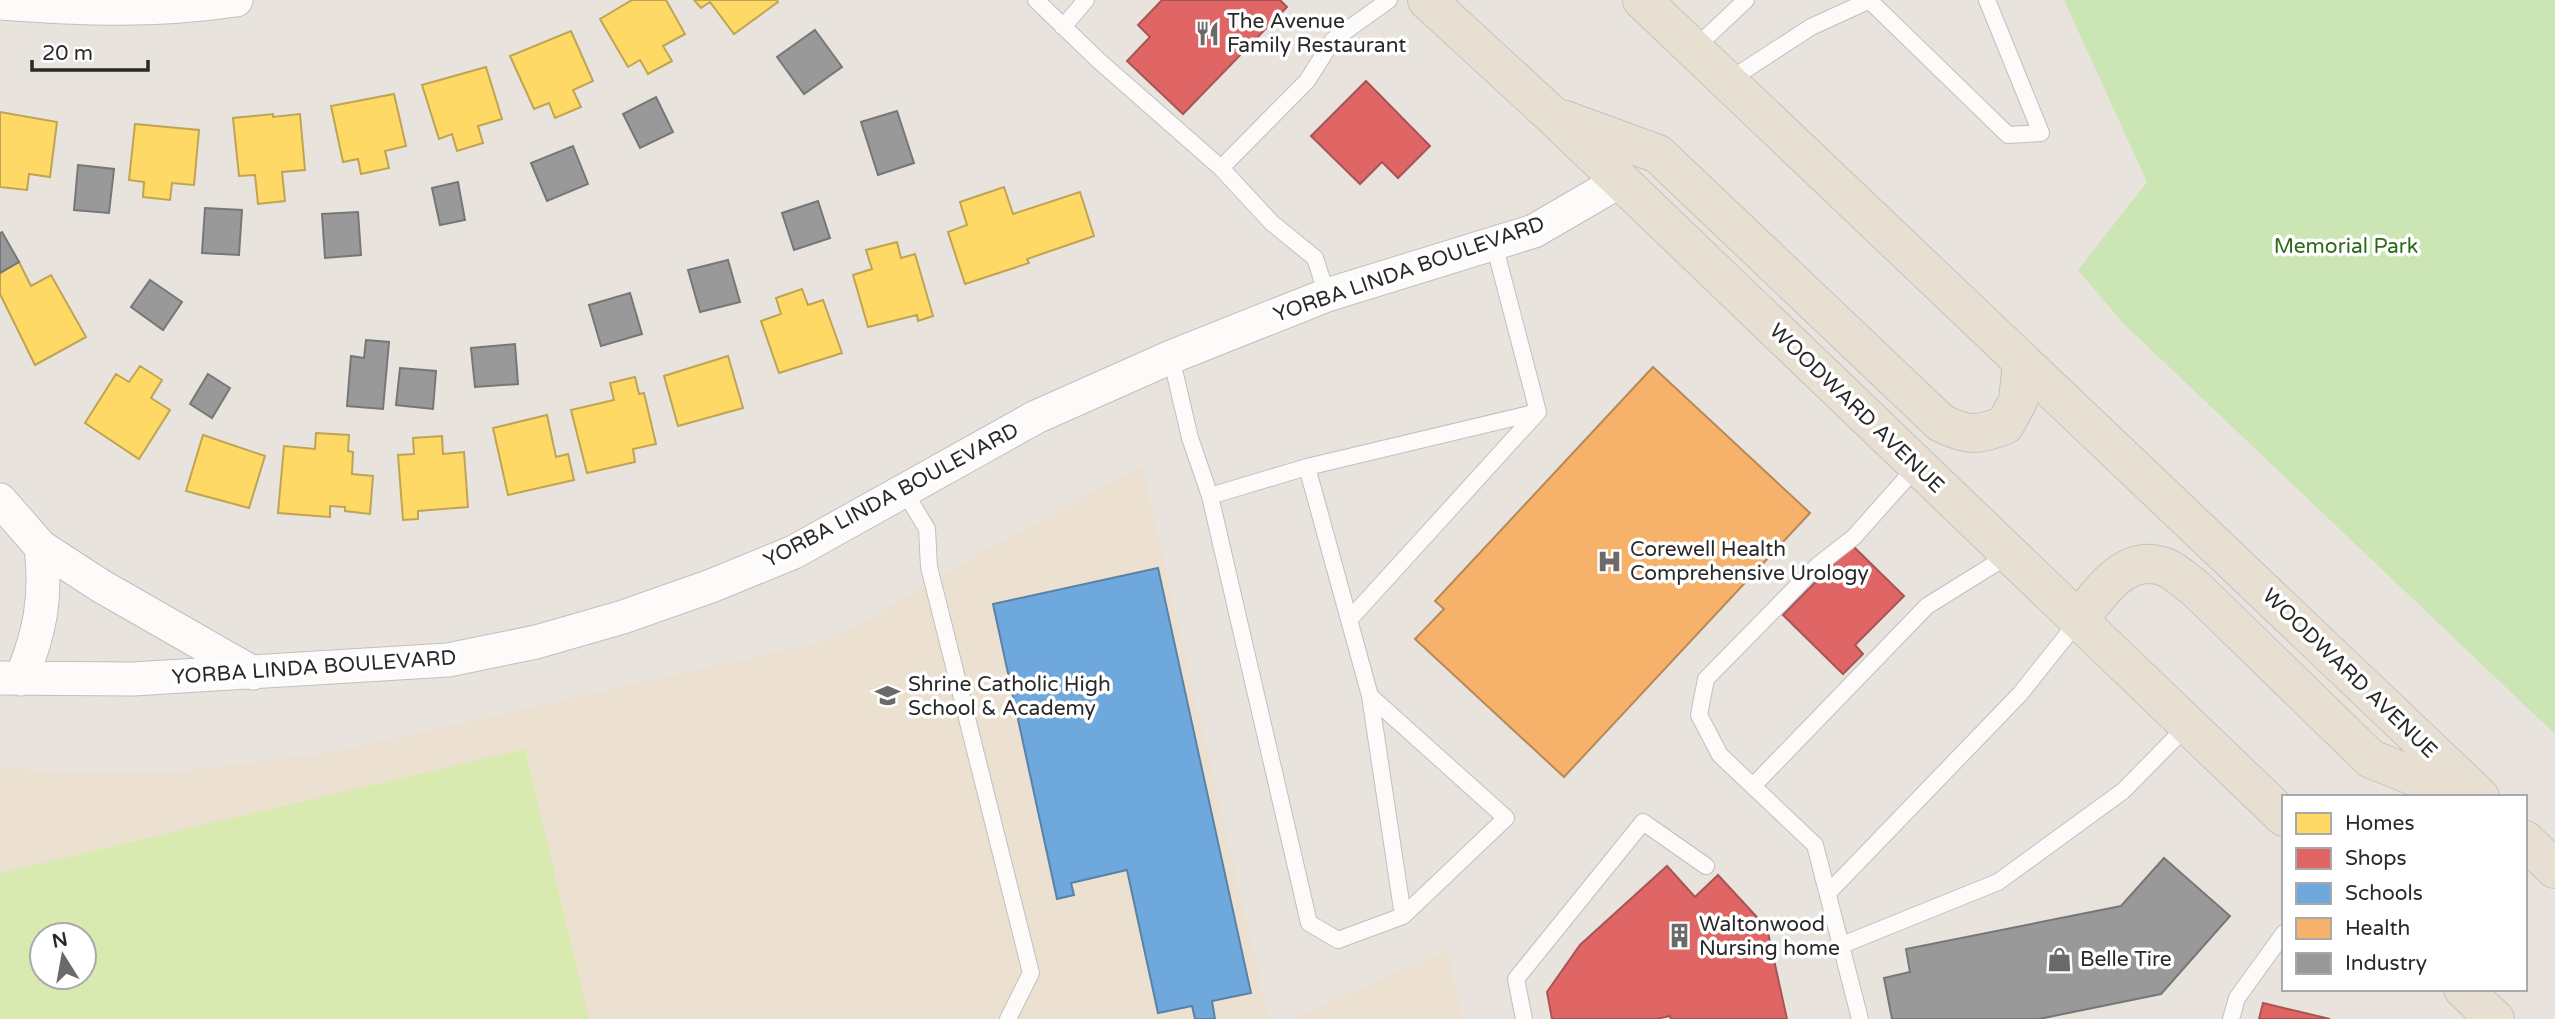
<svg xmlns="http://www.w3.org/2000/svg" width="2555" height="1019" font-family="'Varela Round',sans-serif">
	<rect width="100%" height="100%" fill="#e8e3dd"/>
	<!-- education -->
	<path fill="#ece1d1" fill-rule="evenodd" d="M 1142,466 L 1269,1019 L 0,1019 L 0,769 L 108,773 L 177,772 L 329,753 L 834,639 L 986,550 ZM 42,935 L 84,935 L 84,977 L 42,977 Z
		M 1447,950 L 1463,1019 L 1292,1019 Z"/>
	<!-- green -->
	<path fill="#cce5b4" d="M 2064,0 L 2555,0 L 2555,734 L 2122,322 L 2078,270 L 2147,182 Z"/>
	<!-- pitch -->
	<path fill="#d9eab1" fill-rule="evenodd" d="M 525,749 L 589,1019 L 0,1019 L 0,873 ZM 42,935 L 84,935 L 84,977 L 42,977 Z"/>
	<!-- homes -->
	<path fill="#ffd966" stroke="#bfa454" stroke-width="2" d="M 632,0 L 666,0 L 685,34 L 663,46 L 672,61 L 648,74 L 640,60 L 628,67 L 600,19 Z
		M 694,0 L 777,0 L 778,2 L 734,34 L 710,2 L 701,8 Z
		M 571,31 L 593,81 L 573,90 L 581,107 L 555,118 L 549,103 L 534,109 L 510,56 Z
		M 486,67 L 502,119 L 478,126 L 483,143 L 457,151 L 452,134 L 439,139 L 422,85 Z
		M 394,94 L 406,146 L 385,151 L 389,168 L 361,174 L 358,159 L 343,162 L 331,106 Z
		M 0,112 L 57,122 L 50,177 L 29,174 L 27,190 L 0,187 Z
		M 273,114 L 273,117 L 300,114 L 305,170 L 282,172 L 285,201 L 258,204 L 255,175 L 239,176 L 233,118 Z
		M 135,124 L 199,130 L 194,185 L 172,183 L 170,200 L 143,197 L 144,182 L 129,180 Z
		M 1004,187 L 1013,214 L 1080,192 L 1094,236 L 1027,259 L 1029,263 L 965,284 L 948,232 L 967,225 L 960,202 Z
		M 897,242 L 901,258 L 915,254 L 933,316 L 918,321 L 917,315 L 868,327 L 853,275 L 872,269 L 866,250 Z
		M 19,262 L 31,286 L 51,275 L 86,337 L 35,365 L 0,294 L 0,273 Z
		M 802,289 L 808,305 L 823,300 L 842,353 L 779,373 L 761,321 L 781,314 L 776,298 Z
		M 728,356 L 743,408 L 678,426 L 664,376 Z
		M 140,366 L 162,380 L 151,398 L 170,410 L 139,459 L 85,423 L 116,374 L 129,382 Z
		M 635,377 L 639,394 L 644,393 L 656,444 L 633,449 L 635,462 L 587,473 L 571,410 L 614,400 L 610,383 Z
		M 547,415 L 556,457 L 568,454 L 574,480 L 508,495 L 493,428 Z
		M 316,433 L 349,435 L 348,451 L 353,452 L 352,474 L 373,476 L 370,514 L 345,511 L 345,507 L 330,506 L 330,517 L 278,513 L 284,446 L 315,449 Z
		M 203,435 L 265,456 L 249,508 L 186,491 Z
		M 442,436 L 443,454 L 464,452 L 468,507 L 418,511 L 418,519 L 403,520 L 398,455 L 414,454 L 413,438 Z"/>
	<!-- shops -->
	<path fill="#e06666" stroke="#a95454" stroke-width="2" d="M 1162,0 L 1280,0 L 1287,7 L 1183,114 L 1127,61 L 1150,37 L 1138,25 Z
		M 1366,81 L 1430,146 L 1398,178 L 1382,162 L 1360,184 L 1311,136 Z
		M 1852,545 L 1904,596 L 1855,645 L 1863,654 L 1843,674 L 1783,615 Z
		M 1667,866 L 1695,897 L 1718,875 L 1767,928 L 1787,1019 L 1671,1019 L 1670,1016 L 1656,1019 L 1552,1019 L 1547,992 L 1580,945 Z
		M 2263,1003 L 2330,1019 L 2259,1019 Z"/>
	<!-- schools -->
	<path fill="#6fa8dc" stroke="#5a82a6" stroke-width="2" d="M 1158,568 L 1251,993 L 1212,1001 L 1215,1019 L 1195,1019 L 1192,1006 L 1158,1013 L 1127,870 L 1071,883 L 1074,895 L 1057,899 L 993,604 Z"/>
	<!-- health -->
	<path fill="#f6b26b" stroke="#b88957" stroke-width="2" d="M 1653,367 L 1810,513 L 1564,777 L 1415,639 L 1444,609 L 1435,601 Z"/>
	<!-- industry -->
	<path fill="#999" stroke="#777" stroke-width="2" d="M 815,30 L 842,67 L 804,94 L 777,57 Z
		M 656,97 L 673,132 L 640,148 L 623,114 Z
		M 897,111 L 914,163 L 878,175 L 861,122 Z
		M 573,146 L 588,184 L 547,201 L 531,163 Z
		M 78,165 L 114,169 L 109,213 L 74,210 Z
		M 458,182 L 465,220 L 440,225 L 432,188 Z
		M 818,201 L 830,238 L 794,250 L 782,213 Z
		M 205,208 L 242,210 L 239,255 L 202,253 Z
		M 358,212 L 361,255 L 325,258 L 322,214 Z
		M 2,232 L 19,262 L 0,273 L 0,233 Z
		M 728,260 L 740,302 L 700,312 L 688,270 Z
		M 150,280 L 182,302 L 163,330 L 131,307 Z
		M 630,293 L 642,334 L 601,346 L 589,305 Z
		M 366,340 L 389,342 L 383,409 L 347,406 L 351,356 L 364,358 Z
		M 515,344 L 518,384 L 475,387 L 471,348 Z
		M 400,368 L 436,371 L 433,409 L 396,405 Z
		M 208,374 L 230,388 L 212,418 L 190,404 Z
		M 2164,858 L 2230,916 L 2161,994 L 2039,1019 L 1892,1019 L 1884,978 L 1910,972 L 1906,949 L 2121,906 Z"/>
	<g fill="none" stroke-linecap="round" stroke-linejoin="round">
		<defs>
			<path id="service" d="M 1036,0 L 1098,60 L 1221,168 L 1272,223 L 1315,258 L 1327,295
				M 1869,0 L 2008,135 L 2041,133 L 1987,0
				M 1063,27 L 1086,0
				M 1694,49 L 1746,0
				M 1728,81 L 1811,27 L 1870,0
				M 1221,168 L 1307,81 L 1333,40 L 1389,0
				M 1494,244 L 1538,412
				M 1171,357 L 1190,438 L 1210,496 L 1309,923 L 1338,940 L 1403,916 L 1506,818 L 1370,696 L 1307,467 L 1210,496
				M 1307,467 L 1538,412 L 1349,620
				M 903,489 L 927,529 L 929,567 L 1031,973 L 1008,1019
				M 1370,696 L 1403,916
				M 1753,786 L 1927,606 L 2009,555
				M 1828,893 L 2020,694 L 2079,620
				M 1842,945 L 1998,882 L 2123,791 L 2188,725
				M 1524,1019 L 1516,979 L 1643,822 L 1706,866
				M 1860,1019 L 1815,845 L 1720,755 L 1699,715 L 1706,679 L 1818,565 L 1854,537 L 1917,466
				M 2231,1019 L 2237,998 L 2284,933"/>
			<path id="minor" d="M 0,3 C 80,9 156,12 236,0
				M 0,500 L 41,547 L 101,586 L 253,673
				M 0,678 L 133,679 L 448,660 L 536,642 L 623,617 L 711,586 L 794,552 L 1036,417 L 1171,357 L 1327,295 L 1534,231 L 1620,181
				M 21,679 C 40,633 47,597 41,547"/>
			<path id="primary" d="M 1427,0 L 1553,116 L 2284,817
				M 1642,0 L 2480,797
				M 1565,120 L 1658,154 L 1941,423 C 1968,436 1977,436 2005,425 L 2018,401 L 2022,361
				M 2079,620 C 2098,595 2124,554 2162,566 C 2173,569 2185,581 2194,587 L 2371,759 L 2466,797
				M 2525,840 L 2555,869
				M 2463,989 L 2495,1019"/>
		</defs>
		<!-- service casing -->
		<use href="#service" stroke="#c1bfbf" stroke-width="18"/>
		<!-- minor casing -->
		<use href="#minor" stroke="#c1bfbf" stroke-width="35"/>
		<!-- primary casing -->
		<use href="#primary" stroke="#c4c2c0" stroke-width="40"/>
		<!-- service -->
		<use href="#service" stroke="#fcfbfa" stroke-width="16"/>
		<!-- minor -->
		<use href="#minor" stroke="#fcfbfa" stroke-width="33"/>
		<!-- primary -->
		<use href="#primary" stroke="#e7e0d2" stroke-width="38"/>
	</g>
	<!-- icons -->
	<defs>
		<symbol id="restaurant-bare" viewBox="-9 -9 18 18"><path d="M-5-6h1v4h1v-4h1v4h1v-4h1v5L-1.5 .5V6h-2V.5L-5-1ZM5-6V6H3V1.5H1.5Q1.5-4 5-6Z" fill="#6c6a68" stroke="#fff" stroke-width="2.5" paint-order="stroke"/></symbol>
		<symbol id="hospital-bare" viewBox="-9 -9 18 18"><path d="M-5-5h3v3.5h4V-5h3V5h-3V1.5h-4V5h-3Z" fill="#6c6a68" stroke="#fff" stroke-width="2.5" paint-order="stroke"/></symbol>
		<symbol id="school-bare" viewBox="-9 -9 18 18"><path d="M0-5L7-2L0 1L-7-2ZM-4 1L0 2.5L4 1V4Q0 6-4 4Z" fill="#6c6a68" stroke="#fff" stroke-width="2.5" paint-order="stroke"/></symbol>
		<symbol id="building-bare" viewBox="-9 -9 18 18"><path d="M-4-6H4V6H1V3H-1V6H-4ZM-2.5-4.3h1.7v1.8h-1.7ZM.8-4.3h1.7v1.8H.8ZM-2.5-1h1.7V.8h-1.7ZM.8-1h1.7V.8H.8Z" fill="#6c6a68" stroke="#fff" stroke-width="2.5" paint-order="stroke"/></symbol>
		<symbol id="shop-bare" viewBox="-9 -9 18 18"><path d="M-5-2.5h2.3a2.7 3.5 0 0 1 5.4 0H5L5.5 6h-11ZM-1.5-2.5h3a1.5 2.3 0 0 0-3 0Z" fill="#6c6a68" stroke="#fff" stroke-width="2.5" paint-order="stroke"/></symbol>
	</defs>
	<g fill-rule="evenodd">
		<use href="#restaurant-bare" x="1190" y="16" width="35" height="35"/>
		<use href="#hospital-bare" x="1592" y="544" width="35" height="35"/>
		<use href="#school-bare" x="870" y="678" width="35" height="35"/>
		<use href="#building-bare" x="1662" y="918" width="35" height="35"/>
		<use href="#shop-bare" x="2042" y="942" width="35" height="35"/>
	</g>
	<g text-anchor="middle" stroke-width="7" stroke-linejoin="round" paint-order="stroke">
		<!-- poi labels -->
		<g font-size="21" fill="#292929" stroke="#fff" text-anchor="start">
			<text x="1227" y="28">The Avenue<tspan x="1227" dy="24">Family Restaurant</tspan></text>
			<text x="1630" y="556">Corewell Health<tspan x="1630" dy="24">Comprehensive Urology</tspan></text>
			<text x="908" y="691">Shrine Catholic High<tspan x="908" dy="24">School &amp; Academy</tspan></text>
			<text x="1699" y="931">Waltonwood<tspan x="1699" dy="24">Nursing home</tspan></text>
			<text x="2080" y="966">Belle Tire</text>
		</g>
		<!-- park labels -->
		<g font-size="21" fill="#2c6a15" stroke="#fff">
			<text x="2346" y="253">Memorial Park</text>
		</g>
		<!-- street labels -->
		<g font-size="21" fill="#292929" stroke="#fff">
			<text transform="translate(1409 269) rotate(-19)" y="7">YORBA LINDA BOULEVARD</text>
			<text transform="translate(1857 408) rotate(44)" y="7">WOODWARD AVENUE</text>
			<text transform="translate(891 495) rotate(-28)" y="7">YORBA LINDA BOULEVARD</text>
			<text transform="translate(314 667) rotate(-4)" y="7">YORBA LINDA BOULEVARD</text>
			<text transform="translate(2350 673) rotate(44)" y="7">WOODWARD AVENUE</text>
		</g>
	</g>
	<!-- legend -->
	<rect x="2282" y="795" width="245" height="196" fill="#ffffff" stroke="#a9a9a9" stroke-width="2"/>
	<rect x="2296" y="813" width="35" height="21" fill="#ffd966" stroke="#a9a9a9" stroke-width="2"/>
	<text x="2345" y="830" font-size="21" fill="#292929">Homes</text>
	<rect x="2296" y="848" width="35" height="21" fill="#e06666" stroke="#a9a9a9" stroke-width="2"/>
	<text x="2345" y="865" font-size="21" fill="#292929">Shops</text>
	<rect x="2296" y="883" width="35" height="21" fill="#6fa8dc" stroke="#a9a9a9" stroke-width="2"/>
	<text x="2345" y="900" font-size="21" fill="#292929">Schools</text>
	<rect x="2296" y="918" width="35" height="21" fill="#f6b26b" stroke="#a9a9a9" stroke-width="2"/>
	<text x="2345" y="935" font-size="21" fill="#292929">Health</text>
	<rect x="2296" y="953" width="35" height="21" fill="#999999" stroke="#a9a9a9" stroke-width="2"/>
	<text x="2345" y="970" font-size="21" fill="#292929">Industry</text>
	<!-- north arrow -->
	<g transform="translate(63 956) rotate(349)"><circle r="33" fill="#ffffff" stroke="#a9a9a9" stroke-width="2"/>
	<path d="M0-5L12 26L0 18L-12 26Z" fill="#6c6a68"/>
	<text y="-10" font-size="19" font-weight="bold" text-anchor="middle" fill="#292929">N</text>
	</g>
	<!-- scale -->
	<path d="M32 60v10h116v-10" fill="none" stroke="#292929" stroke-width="3.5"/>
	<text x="42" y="60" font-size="21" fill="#292929" stroke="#ffffff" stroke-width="5" paint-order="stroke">20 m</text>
</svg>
